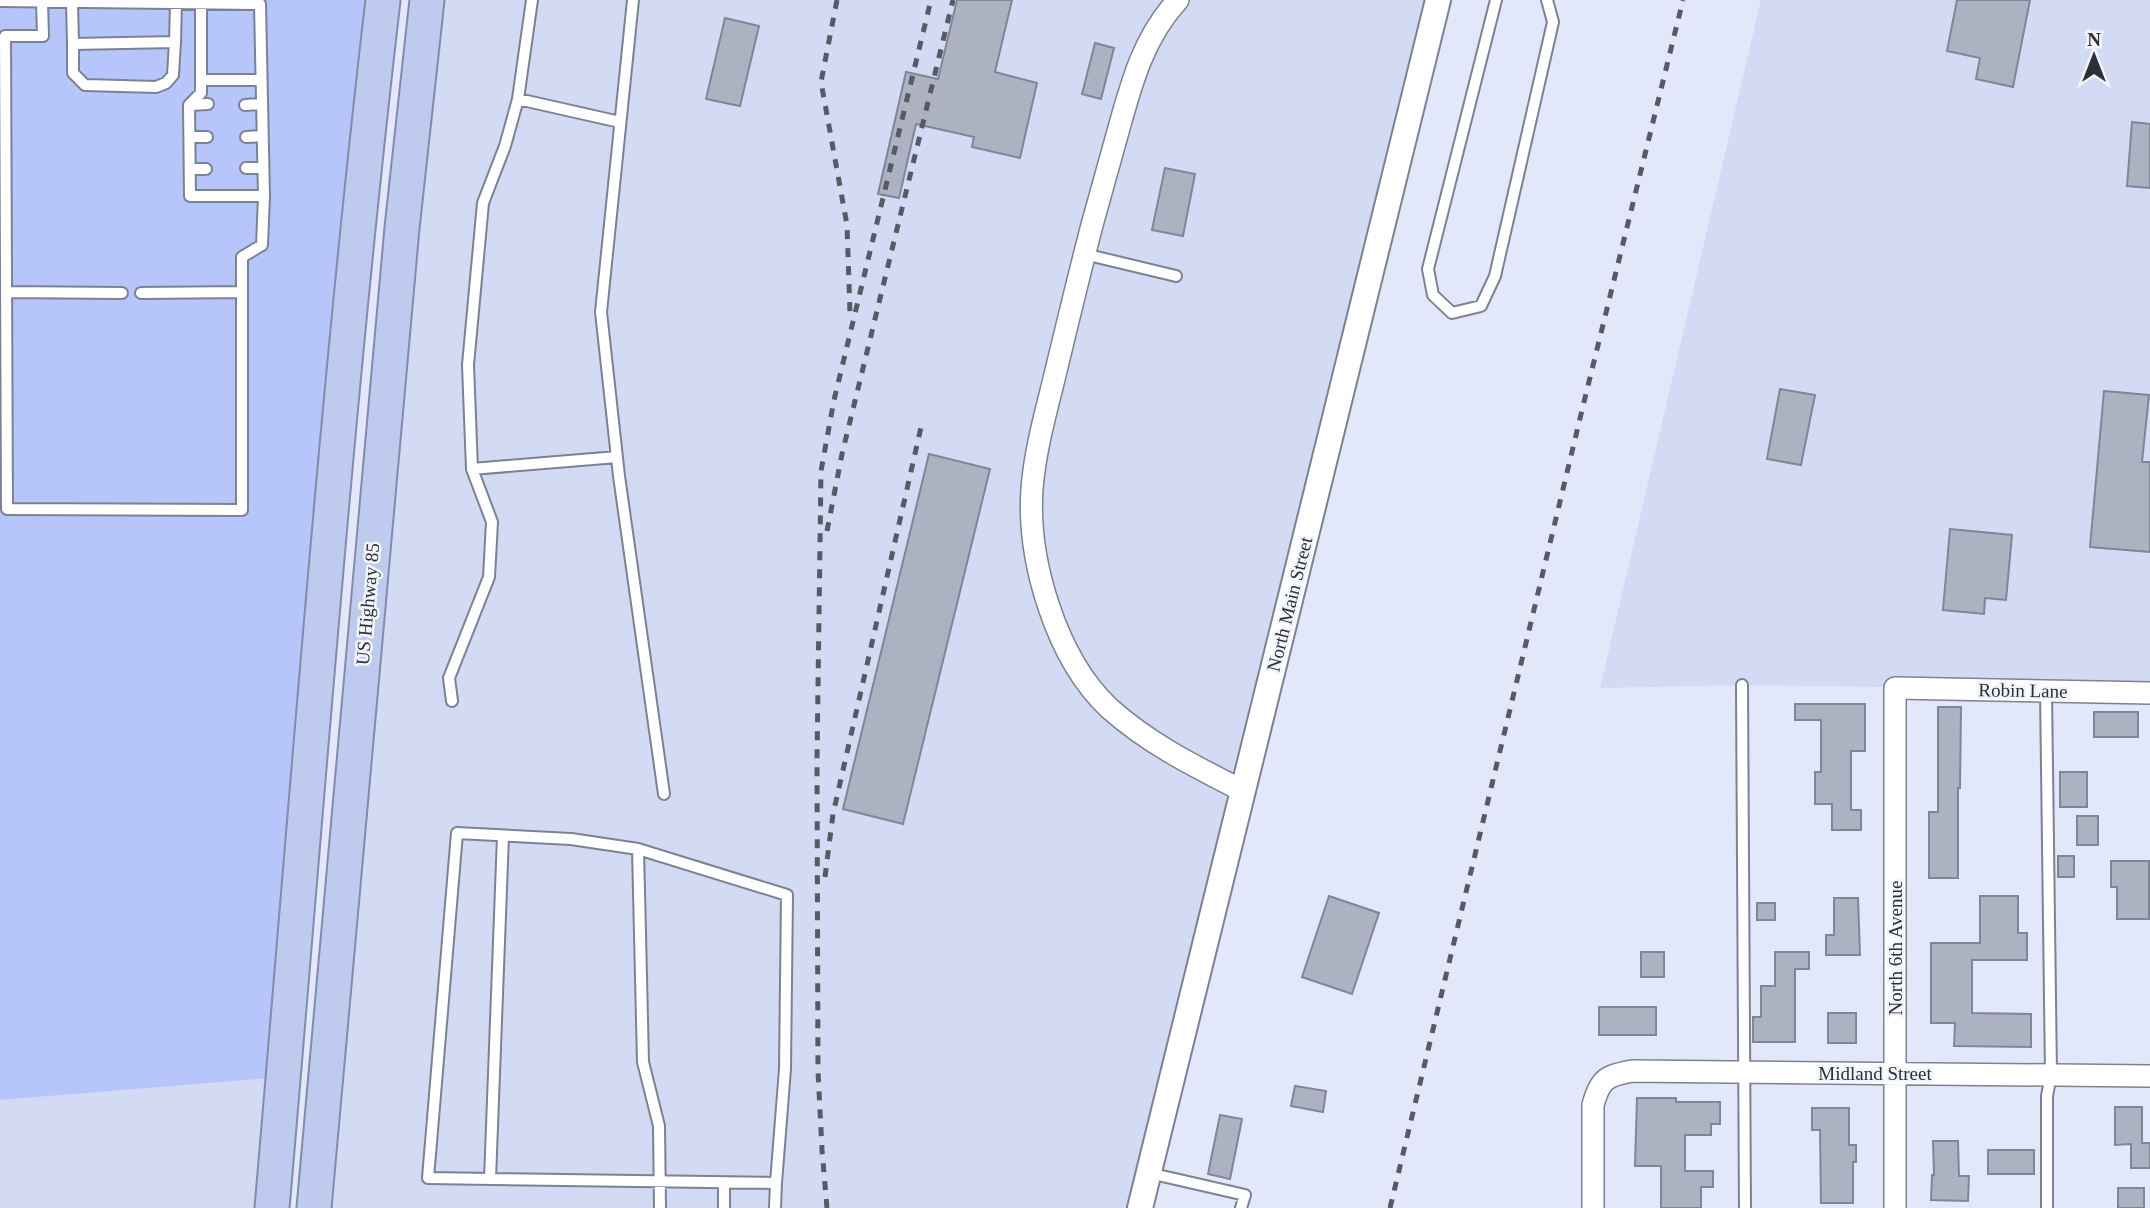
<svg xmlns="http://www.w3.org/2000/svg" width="2150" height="1208" font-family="Georgia,serif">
	<rect width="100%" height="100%" fill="#e2e7fa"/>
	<!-- built -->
	<path fill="#d3daf3" d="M 427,0 L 1438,0 L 1140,1208 L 314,1208 Z
		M 1761,0 L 2150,0 L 2150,691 L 1742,685 L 1600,688 Z
		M 283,1077 L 272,1208 L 0,1208 L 0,1100 Z"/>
	<!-- green -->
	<path fill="#b6c5fa" d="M 0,0 L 383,0 L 283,1077 L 0,1100 Z"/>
	<!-- building -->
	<path fill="#adb2c3" stroke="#818696" stroke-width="2" d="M 957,0 L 1012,0 L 995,72 L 1037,83 L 1020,158 L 972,147 L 974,137 L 916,124 L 899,198 L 878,194 L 906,72 L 938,79 Z
		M 1957,0 L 2030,0 L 2013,87 L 1976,79 L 1980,58 L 1947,51 Z
		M 725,18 L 759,26 L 740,106 L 706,99 Z
		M 1095,43 L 1114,48 L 1101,99 L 1082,94 Z
		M 2132,122 L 2150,124 L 2150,188 L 2127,186 Z
		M 1165,168 L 1195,174 L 1183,236 L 1152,230 Z
		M 1780,389 L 1815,395 L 1801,465 L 1767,459 Z
		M 2104,391 L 2149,395 L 2142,462 L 2150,462 L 2150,552 L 2090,547 Z
		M 929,454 L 990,469 L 903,824 L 843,809 Z
		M 1950,529 L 2012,535 L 2006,600 L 1985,598 L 1984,614 L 1943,610 Z
		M 1795,704 L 1865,704 L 1865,751 L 1851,751 L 1851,810 L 1861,810 L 1861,830 L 1832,830 L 1832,804 L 1815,804 L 1815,772 L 1821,772 L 1821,720 L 1795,720 Z
		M 1938,707 L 1961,707 L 1960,788 L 1958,788 L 1958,878 L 1929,878 L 1929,812 L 1938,812 Z
		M 2094,712 L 2138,712 L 2138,737 L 2094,737 Z
		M 2060,772 L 2087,772 L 2087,807 L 2060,807 Z
		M 2077,816 L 2098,816 L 2098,845 L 2077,845 Z
		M 2058,856 L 2074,856 L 2074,877 L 2058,877 Z
		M 2111,861 L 2149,861 L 2149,919 L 2117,919 L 2117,887 L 2111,887 Z
		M 1329,896 L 1379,913 L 1352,994 L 1302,977 Z
		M 1980,896 L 2018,896 L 2018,933 L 2027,933 L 2027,960 L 1972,960 L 1972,1013 L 2031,1014 L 2031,1047 L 1954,1046 L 1955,1023 L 1931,1023 L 1931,943 L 1980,943 Z
		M 1834,898 L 1858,898 L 1860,955 L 1826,955 L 1826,935 L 1834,935 Z
		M 1757,903 L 1775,903 L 1775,920 L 1757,920 Z
		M 1641,952 L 1664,952 L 1664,977 L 1641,977 Z
		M 1775,952 L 1809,952 L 1809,969 L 1795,969 L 1795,1042 L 1753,1042 L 1753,1017 L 1761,1017 L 1761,986 L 1775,986 Z
		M 1599,1007 L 1656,1007 L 1656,1035 L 1599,1035 Z
		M 1828,1013 L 1856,1013 L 1856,1043 L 1828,1043 Z
		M 1295,1086 L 1326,1091 L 1323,1112 L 1291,1106 Z
		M 1637,1098 L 1676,1098 L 1676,1102 L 1720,1102 L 1720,1124 L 1711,1124 L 1711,1135 L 1685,1135 L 1685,1171 L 1713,1171 L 1713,1187 L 1701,1187 L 1701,1208 L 1661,1208 L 1661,1166 L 1635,1166 Z
		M 2115,1107 L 2142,1107 L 2142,1143 L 2150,1143 L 2150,1168 L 2131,1168 L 2131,1144 L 2115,1145 Z
		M 1812,1108 L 1849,1108 L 1849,1145 L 1856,1145 L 1856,1162 L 1853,1162 L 1853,1203 L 1821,1203 L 1820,1130 L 1812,1130 Z
		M 1220,1115 L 1242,1119 L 1230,1179 L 1208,1174 Z
		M 1933,1141 L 1958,1141 L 1959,1176 L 1969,1176 L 1968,1201 L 1931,1200 L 1932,1175 L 1934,1175 Z
		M 1988,1150 L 2034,1150 L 2034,1174 L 1988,1174 Z
		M 2118,1188 L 2144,1188 L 2144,1208 L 2118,1208 Z"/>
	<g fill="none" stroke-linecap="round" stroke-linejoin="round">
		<defs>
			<path id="service" d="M 633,0 L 601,312 L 619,476 L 664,794
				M 1496,0 L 1428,269 L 1433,295 L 1452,313 L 1481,306 L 1495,276 L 1553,22 L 1547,0
				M 0,1 L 260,4 L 264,196 L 262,245 L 242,257 L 242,510 L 7,509 L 5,36 L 43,36 L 42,1
				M 72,2 L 73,44 L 175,42 L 176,3
				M 201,3 L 201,93 L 189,105 L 190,196 L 264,196
				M 73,44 L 73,73 L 85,85 L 156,87 L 166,83 L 173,75 L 175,42
				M 201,80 L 261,80
				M 518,99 L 532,0
				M 189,105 L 208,104
				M 245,105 L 261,104
				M 190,137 L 207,137
				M 246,137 L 262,136
				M 246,168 L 263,168
				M 190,169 L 206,169
				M 1084,254 L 1176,276
				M 6,292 L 122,293
				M 141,293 L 242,292
				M 617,457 L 472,469 L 468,365 L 483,203 L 505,146 L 518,99 L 620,122
				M 1742,685 L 1745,1208
				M 2046,690 L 2051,1075 L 2047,1096 L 2047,1208
				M 452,701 L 449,678 L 489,577 L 492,522 L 472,469
				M 638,849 L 787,895 L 785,1069 L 776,1183 L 428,1178 L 457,833 L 571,839 L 638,849 L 643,1062 L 659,1126 L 660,1208
				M 1149,1173 L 1245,1195 L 1241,1208
				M 490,1179 L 503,836
				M 724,1208 L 724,1183
				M 775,1208 L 776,1183"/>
			<path id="minor" d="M 1178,0 C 1144,37 1132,81 1119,128 C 1110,161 1101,193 1092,225 C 1079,275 1067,325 1055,375 C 1046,412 1035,450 1032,489 C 1027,560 1056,658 1109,708 C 1149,744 1196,767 1243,791
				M 1593,1208 L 1593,1105 C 1600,1079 1606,1076 1632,1071 L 2150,1076
				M 1895,1208 L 1895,688 L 2150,693"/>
			<path id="tertiary" d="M 1140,1208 L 1438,0"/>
			<path id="trunk" d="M 272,1208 C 307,805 336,402 383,0
				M 314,1208 L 402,228 L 427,0"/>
		</defs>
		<!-- service casing -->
		<use href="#service" stroke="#7d8292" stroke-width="14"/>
		<!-- minor casing -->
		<use href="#minor" stroke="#7d8292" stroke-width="24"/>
		<!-- tertiary casing -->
		<use href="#tertiary" stroke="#7d8292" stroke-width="28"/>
		<!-- trunk casing -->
		<use href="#trunk" stroke="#828bac" stroke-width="37"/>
		<!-- service -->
		<use href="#service" stroke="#fff" stroke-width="10"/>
		<!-- minor -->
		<use href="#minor" stroke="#fff" stroke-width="21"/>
		<!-- tertiary -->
		<use href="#tertiary" stroke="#fff" stroke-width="24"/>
		<!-- trunk -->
		<use href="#trunk" stroke="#bfcaef" stroke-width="33"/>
		<!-- rail -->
		<path stroke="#575a63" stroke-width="5" stroke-dasharray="9 9" stroke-linecap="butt" d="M 837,0 L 821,82 L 847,225 L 850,313
			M 827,531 L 842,454 L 953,0
			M 825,877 L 833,814 L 922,423
			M 827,1208 L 822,1150 L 818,1071 L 817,760 L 821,471 L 834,400 L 931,0
			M 1390,1208 L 1583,406 L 1683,0"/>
	</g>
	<g text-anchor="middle" stroke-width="5" stroke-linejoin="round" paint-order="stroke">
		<!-- street labels -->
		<g font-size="19" fill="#2d2f36" stroke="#f3f5fc">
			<text transform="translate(367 604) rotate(-85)" y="7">US Highway 85</text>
			<text transform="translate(1289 604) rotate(-76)" y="7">North Main Street</text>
			<text transform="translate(2023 690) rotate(1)" y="7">Robin Lane</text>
			<text transform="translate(1895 948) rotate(-90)" y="7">North 6th Avenue</text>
			<text x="1875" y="1080">Midland Street</text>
		</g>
	</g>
	<!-- north arrow -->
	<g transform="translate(2094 56)" stroke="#f3f5fc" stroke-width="5" paint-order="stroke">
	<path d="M0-5L12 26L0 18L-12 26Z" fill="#2d2f36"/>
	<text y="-10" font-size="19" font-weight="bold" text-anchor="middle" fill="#2d2f36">N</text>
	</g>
</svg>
